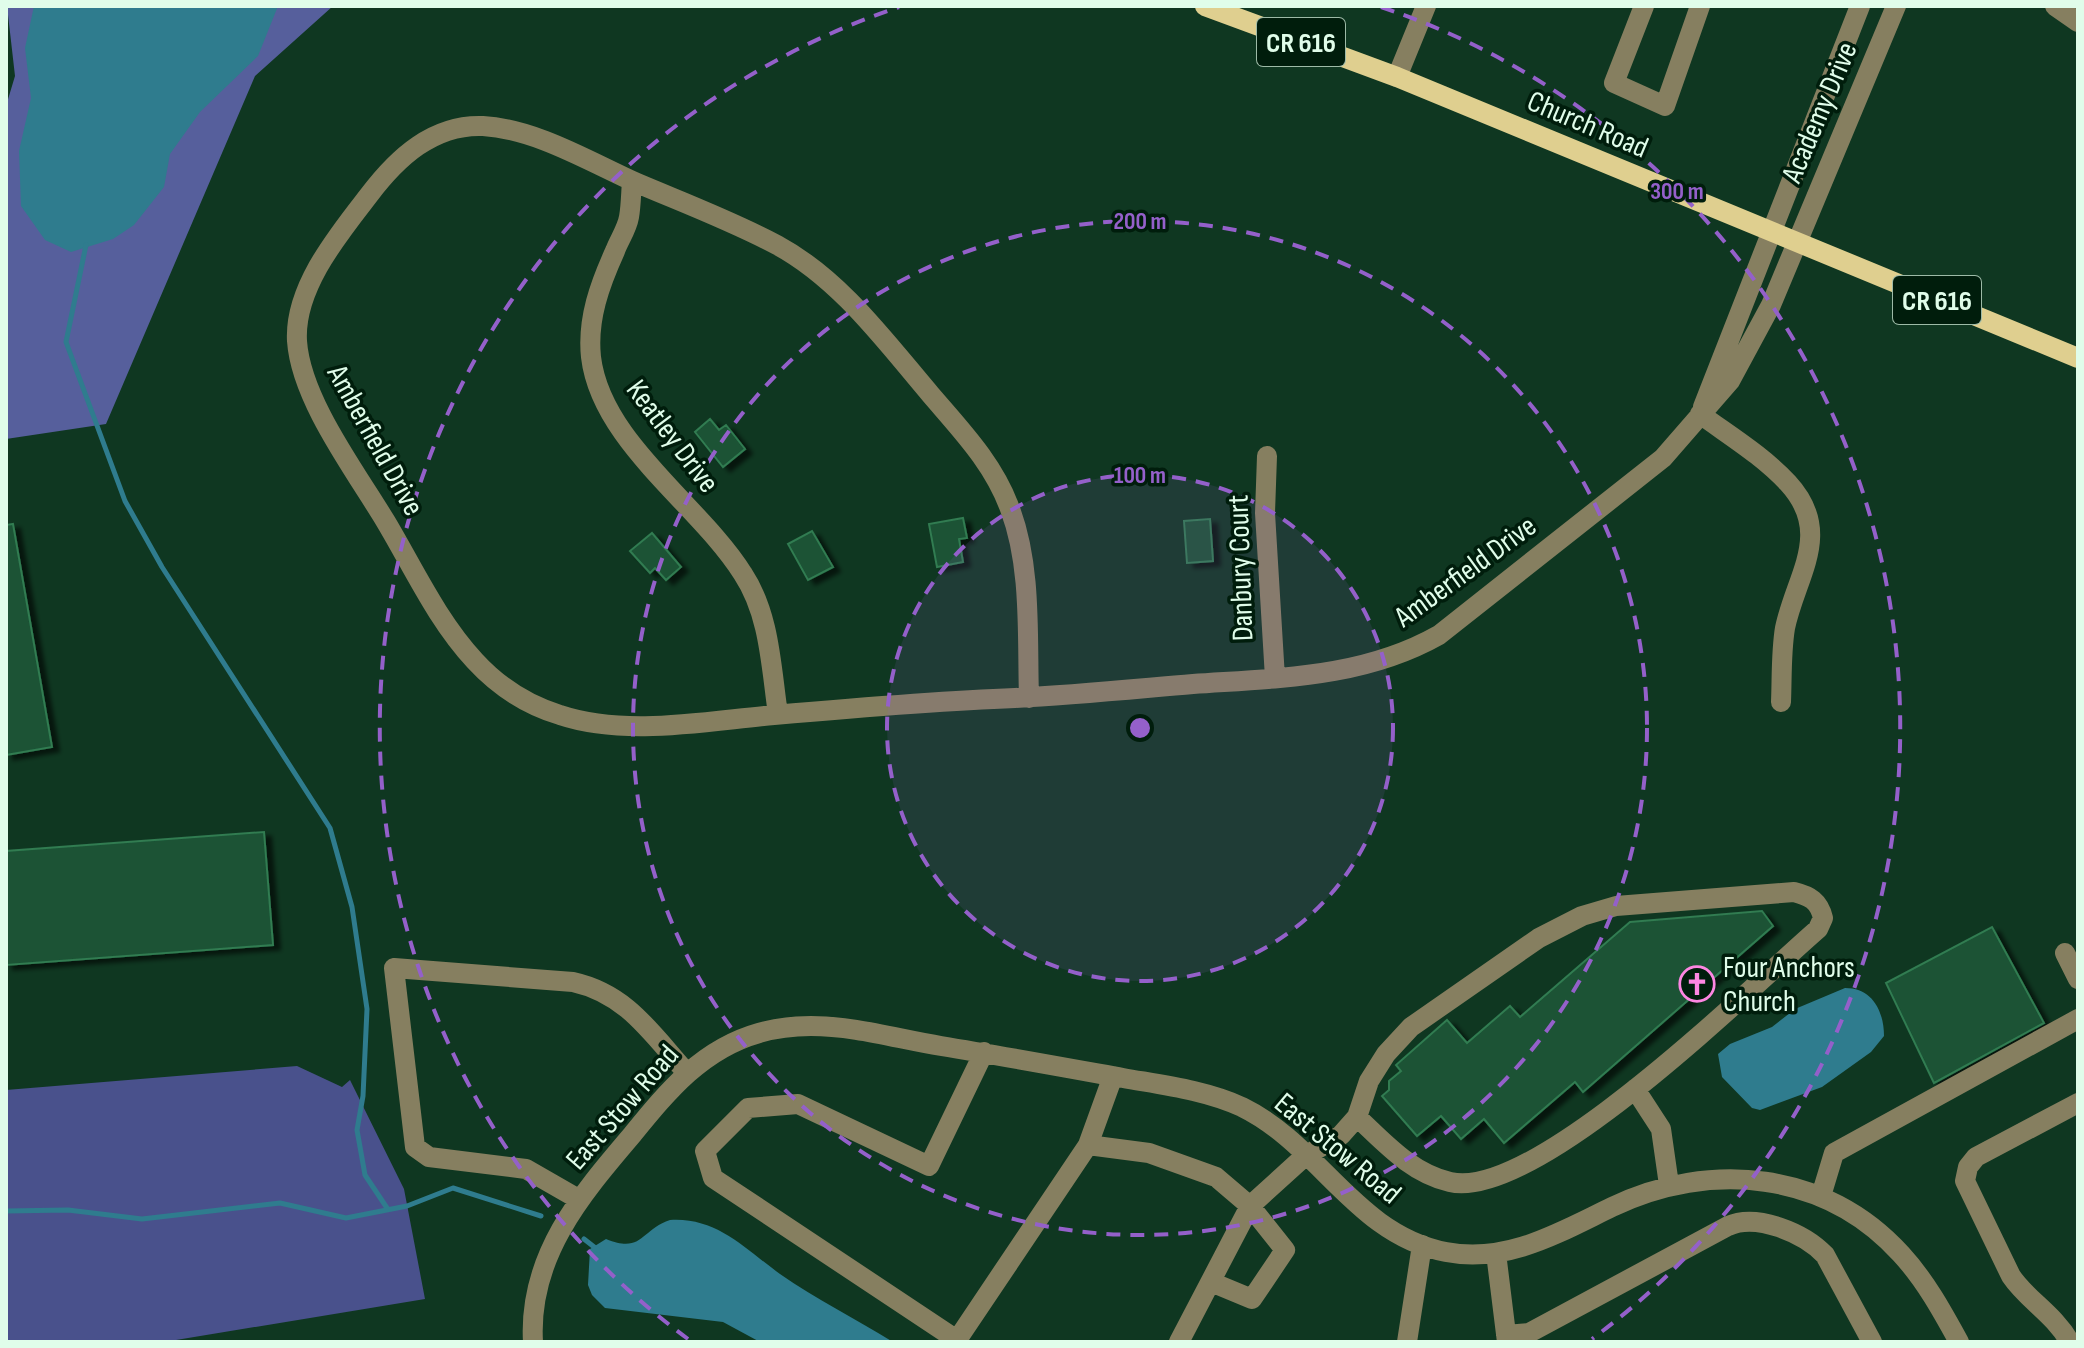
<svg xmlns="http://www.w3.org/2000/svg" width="2084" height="1348" font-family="'Sofia Sans Condensed',sans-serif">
	<defs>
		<filter id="shadow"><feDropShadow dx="7" dy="4.5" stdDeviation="2" flood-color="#0009"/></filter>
	</defs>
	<rect width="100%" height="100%" fill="#0f3721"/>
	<!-- green -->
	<path fill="#49518c" d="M 297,1066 L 342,1087 L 350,1080 L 404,1189 L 425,1299 L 164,1342 L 6,1342 L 6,1090 Z"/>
	<!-- forest -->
	<path fill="#565f9c" d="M 7,6 L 333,6 L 255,76 L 106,424 L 6,439 L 6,106 L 15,76 Z"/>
	<!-- water -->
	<path fill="#2f7c8e" d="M 34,6 L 278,6 L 258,56 L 200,112 L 170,154 L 164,187 L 134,225 L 113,239 L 71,252 L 45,240 L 21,206 L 19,151 L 31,98 L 25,48 Z
		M 1845,988 C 1873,988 1884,1012 1884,1036 L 1871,1052 L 1822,1087 L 1760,1110 L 1752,1108 L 1722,1077 L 1718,1054 L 1730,1044 L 1772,1027 L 1795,1009 Z
		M 670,1220 C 717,1217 745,1249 780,1274 C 816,1299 856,1319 893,1342 L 760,1342 L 723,1322 L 605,1308 L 592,1295 L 588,1285 L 590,1249 L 606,1239 C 643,1254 640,1230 670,1220 Z"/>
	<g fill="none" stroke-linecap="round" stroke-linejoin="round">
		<!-- stream -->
		<path stroke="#2f7c8e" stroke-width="5" d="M 86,245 L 66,342 L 125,501 L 162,567 L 330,828 L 352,907 L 367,1009 L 363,1096 L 357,1130 L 365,1175 L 387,1208
			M 6,1211 L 68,1210 L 142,1219 L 280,1203 L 346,1218 L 407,1206 L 453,1188 L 541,1216
			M 584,1239 L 598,1250"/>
	</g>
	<!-- building -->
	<path fill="#1a5334" stroke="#307b51" stroke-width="2" filter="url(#shadow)" d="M 710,419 L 719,430 L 726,425 L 745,449 L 723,467 L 695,432 Z
		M 963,518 L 967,538 L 959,539 L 963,562 L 937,567 L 929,524 Z
		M 1210,519 L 1213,561 L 1187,563 L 1184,521 Z
		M 13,524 L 52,747 L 6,755 L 6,525 Z
		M 812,531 L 833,567 L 808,580 L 788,544 Z
		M 652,533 L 681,567 L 666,580 L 655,568 L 650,573 L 630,551 Z
		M 264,832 L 273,945 L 6,965 L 6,851 Z
		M 1762,911 L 1773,926 L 1583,1092 L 1575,1082 L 1504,1143 L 1484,1119 L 1461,1139 L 1441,1116 L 1417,1136 L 1382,1096 L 1389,1090 L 1389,1081 L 1401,1071 L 1396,1065 L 1447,1020 L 1467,1043 L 1510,1006 L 1520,1017 L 1630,922 Z
		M 1992,927 L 2044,1023 L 1934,1083 L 1886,983 Z"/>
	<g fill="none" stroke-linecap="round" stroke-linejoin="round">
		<!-- minor -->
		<path stroke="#867f60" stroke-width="20" d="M 1644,6 L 1614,83 L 1665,106 L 1700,6
			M 2055,6 L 2078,22
			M 1397,77 L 1426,6
			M 632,181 C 631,193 631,206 629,217 C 627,229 619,240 615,251 C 600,284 587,319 591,357 C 601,442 700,505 743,574 C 770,615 771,667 778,714
			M 1703,407 L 1860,6
			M 1700,414 C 1730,436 1763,456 1788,483 C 1834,533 1796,575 1785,628 C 1781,652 1782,678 1781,702
			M 1267,456 L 1265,513 L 1275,678
			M 1029,698 C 1027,637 1032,567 1010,509 C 994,464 961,430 931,395 C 885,341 840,279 777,245 C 732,221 684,203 637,183 C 590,162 536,129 483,126 C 433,124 397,158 369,195 C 338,235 294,288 297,341 C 301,400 356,472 386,522 C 414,569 437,620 475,661 C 498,686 527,705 560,715 C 626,737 706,721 774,715 C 854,708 935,701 1015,698 C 1075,695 1134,689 1193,684 C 1278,678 1363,678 1439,635 L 1663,458 L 1730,381 L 1771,305 L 1896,6
			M 2065,953 L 2078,979
			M 1113,1076 L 1088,1145 L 1149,1153 L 1216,1177 L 1250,1206 L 1305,1156 L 1341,1135 L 1357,1117 L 1369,1081 L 1386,1054 L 1411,1027 L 1539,938 L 1582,916 L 1616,906 L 1794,892 C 1810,896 1819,901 1823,918 L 1818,929 C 1752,986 1535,1202 1450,1182 C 1411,1173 1385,1143 1357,1117
			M 1635,1089 L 1661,1129 L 1669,1185
			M 1821,1196 L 1834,1153 L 2078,1019
			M 580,1200 L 526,1169 L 429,1157 L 415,1147 L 394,968 L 573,982 C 627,994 651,1033 687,1073
			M 1496,1253 L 1507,1342
			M 1506,1335 L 1529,1333 L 1728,1226 C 1757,1213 1804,1233 1825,1255 L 1872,1342
			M 957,1340 L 1088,1145
			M 533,1342 C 528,1257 580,1196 632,1135 C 668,1091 702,1049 759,1033 C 776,1028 794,1026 811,1026 C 855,1026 898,1039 941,1046 C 1002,1056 1062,1067 1123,1078 C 1162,1085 1205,1090 1242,1107 C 1320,1145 1356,1235 1446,1252 C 1507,1264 1560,1232 1612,1207 C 1710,1160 1826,1171 1901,1254 C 1925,1280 1942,1311 1959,1342
			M 960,1342 L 713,1178 L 705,1151 L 748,1108 L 798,1104 L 929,1166 L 984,1052
			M 1179,1342 L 1250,1206 L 1285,1250 L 1252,1299 L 1211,1282
			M 1407,1342 L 1422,1245
			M 2070,1342 C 2053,1313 2027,1300 2011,1276 L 1965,1181 L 1968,1167 L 1976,1157 L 2078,1103"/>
		<!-- major -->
		<path stroke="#dfcf8f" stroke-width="20" d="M 1205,6 L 1397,77 L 2078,358"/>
	</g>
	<!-- distance rings -->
	<circle cx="1140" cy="728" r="253" fill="#9460ca" fill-opacity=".12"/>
	<g fill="none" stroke="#9460ca" stroke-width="4" stroke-dasharray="14 10">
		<circle cx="1140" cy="728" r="253"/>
		<circle cx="1140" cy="728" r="507"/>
		<path d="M688 1339A760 760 0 0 1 899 7M1381 7A760 760 0 0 1 1592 1339"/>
	</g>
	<!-- icons -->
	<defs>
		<symbol id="church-ring" viewBox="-11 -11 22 22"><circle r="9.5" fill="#001d0c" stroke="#fd86e2" stroke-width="1.5"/><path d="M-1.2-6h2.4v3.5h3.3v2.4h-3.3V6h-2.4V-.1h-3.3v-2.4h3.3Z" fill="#fd86e2"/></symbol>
	</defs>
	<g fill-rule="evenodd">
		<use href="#church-ring" x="1677" y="964" width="40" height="40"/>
	</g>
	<g text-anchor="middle" stroke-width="7" stroke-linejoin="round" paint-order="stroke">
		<!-- shield labels -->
		<g fill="#001d0c" stroke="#9dbaa7" stroke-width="2">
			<rect x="1257" y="18" width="88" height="48" rx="6"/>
			<rect x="1893" y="276" width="88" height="48" rx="6"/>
		</g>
		<g font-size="28" font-weight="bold" fill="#e0fdea">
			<text x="1301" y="52">CR 616</text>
			<text x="1937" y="310">CR 616</text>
		</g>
		<!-- street labels -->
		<g font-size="30" fill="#e0fdea" stroke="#001d0c">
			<text transform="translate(1819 112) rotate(-67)" y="10">Academy Drive</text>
			<text transform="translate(1588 124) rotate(23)" y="10">Church Road</text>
			<text transform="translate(673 436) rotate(53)" y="10">Keatley Drive</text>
			<text transform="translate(376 440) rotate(61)" y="10">Amberfield Drive</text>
			<text transform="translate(1240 568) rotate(-92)" y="10">Danbury Court</text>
			<text transform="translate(1465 571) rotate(-36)" y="10">Amberfield Drive</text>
			<text transform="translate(622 1107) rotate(-49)" y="10">East Stow Road</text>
			<text transform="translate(1338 1148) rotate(40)" y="10">East Stow Road</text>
		</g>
		<!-- poi labels -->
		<g font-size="30" fill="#e0fdea" stroke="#001d0c" text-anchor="start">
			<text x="1723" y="977">Four Anchors<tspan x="1723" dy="34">Church</tspan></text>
		</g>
	</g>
	<circle cx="1140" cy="728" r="12" fill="#9460ca" stroke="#001d0c" stroke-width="4"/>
	<g font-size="24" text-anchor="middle" font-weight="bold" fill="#9460ca" stroke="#001d0c" stroke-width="7" stroke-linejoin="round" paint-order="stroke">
		<text x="1677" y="199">300 m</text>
		<text x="1140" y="229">200 m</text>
		<text x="1140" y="483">100 m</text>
	</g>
	<!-- border -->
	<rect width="2084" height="1348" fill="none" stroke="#e0fdea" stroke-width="16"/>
</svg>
